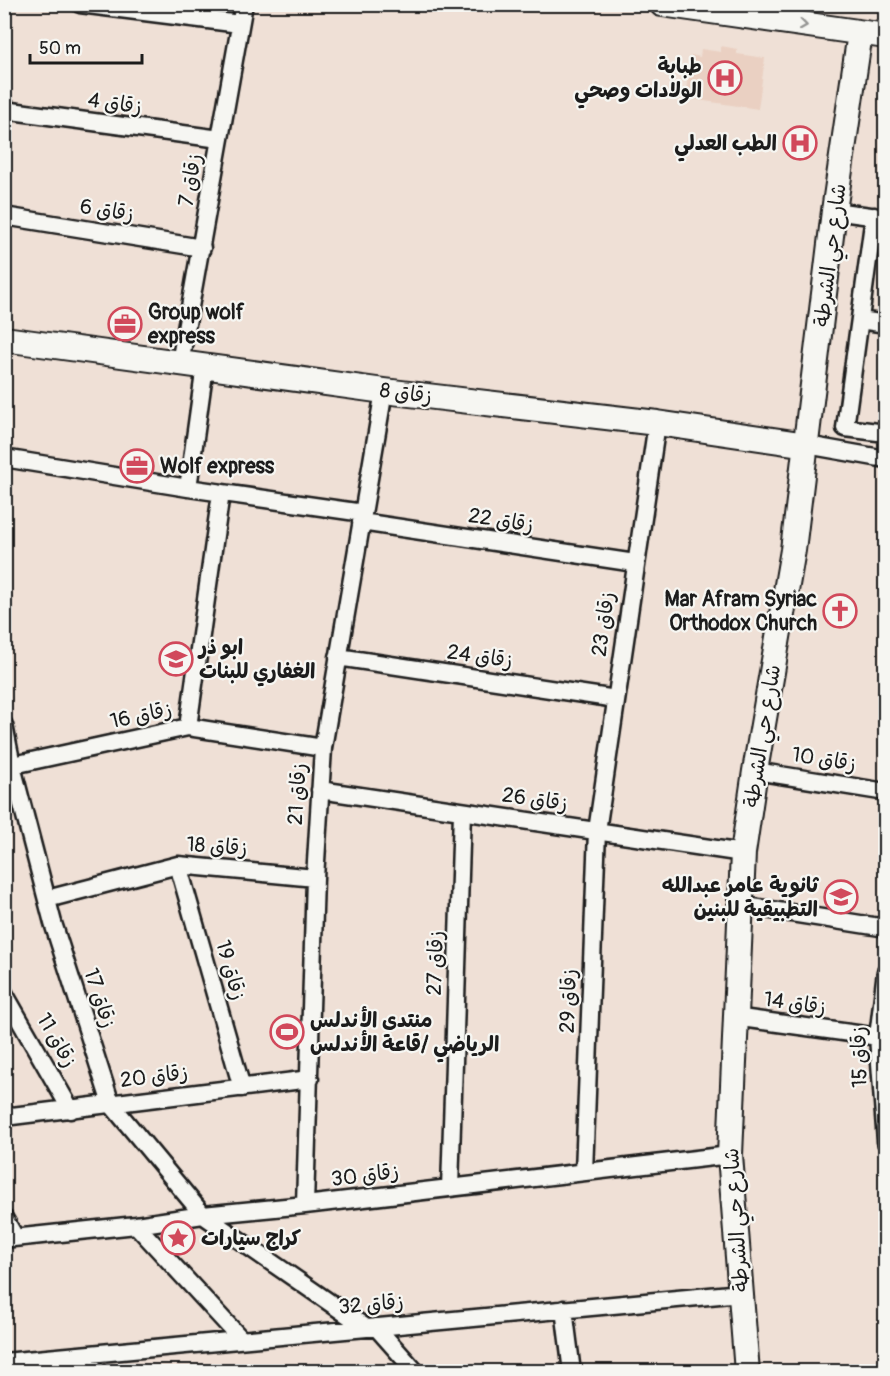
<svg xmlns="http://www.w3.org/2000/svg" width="890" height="1376" font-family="Pangolin,'Playpen Sans Arabic',sans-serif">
	<rect width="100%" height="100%" fill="#efe0d6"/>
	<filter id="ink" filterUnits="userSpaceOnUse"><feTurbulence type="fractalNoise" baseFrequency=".0167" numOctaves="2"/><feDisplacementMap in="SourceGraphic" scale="12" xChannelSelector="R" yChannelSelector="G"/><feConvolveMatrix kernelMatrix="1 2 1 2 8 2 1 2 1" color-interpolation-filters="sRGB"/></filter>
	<g filter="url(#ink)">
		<!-- built -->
		<path fill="#ead0c2" d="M 721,46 L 737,49 L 737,54 L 765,58 L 758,109 L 685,98 L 691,55 L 700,57 L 701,49 L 721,52 Z"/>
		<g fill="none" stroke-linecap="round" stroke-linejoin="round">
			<defs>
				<path id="street" d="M 80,4 L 240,24
					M 4,110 L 220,139
					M 834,211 L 885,218
					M 4,216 L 202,248
					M 874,216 L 845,428 L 886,433
					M 860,320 L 886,324
					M 180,363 L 244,4
					M 807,445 L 886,459
					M 4,458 L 188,488 L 363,513
					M 188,488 L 205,366
					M 361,522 L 635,563
					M 338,657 L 616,699
					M 4,725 L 13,770 L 53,923 L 111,1104 L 203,1215 L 365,1327
					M 188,727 L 221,493
					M 4,767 L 188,727 L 323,748
					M 755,771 L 886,792
					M 320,790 L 743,853
					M 178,865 L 242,1088
					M 47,899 L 178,865 L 315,878
					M 740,905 L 886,928
					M 886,971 L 878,1037 L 886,1142
					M 4,993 L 71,1110
					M 734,1017 L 886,1038
					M 4,1117 L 310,1079
					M 584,1172 L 597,831 L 657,423
					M 450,1188 L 462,812
					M 305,1205 L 315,878 L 323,748 L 384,391
					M 4,1218 L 15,1237
					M 136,1225 L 241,1339
					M 4,1239 L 136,1225 L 203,1215 L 305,1205 L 730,1155
					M 564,1309 L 572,1372
					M 376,1327 L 416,1372
					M 87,1355 L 95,1372
					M 4,1362 L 741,1293"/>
				<path id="secondary" d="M 662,4 L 886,36
					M 4,339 L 384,391 L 657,423 L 807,445
					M 747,1372 L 730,1155 L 743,853 L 755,771 L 793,550 L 834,211 L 860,33"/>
			</defs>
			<!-- street casing -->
			<use href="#street" stroke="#1c1c1c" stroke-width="21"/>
			<!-- secondary casing -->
			<use href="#secondary" stroke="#1c1c1c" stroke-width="28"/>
			<!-- street -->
			<use href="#street" stroke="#f6f6f2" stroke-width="16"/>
			<!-- secondary -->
			<use href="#secondary" stroke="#f6f6f2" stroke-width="24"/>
		</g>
		<!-- one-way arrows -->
		<defs><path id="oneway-chevron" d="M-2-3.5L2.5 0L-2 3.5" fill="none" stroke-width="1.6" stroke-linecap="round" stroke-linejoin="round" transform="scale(1.5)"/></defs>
		<use stroke="#949492" href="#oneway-chevron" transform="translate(803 25) rotate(8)"/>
	</g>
	<!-- icons -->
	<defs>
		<symbol id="hospital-ring" viewBox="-11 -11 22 22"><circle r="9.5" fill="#f6f6f2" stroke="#d1495b" stroke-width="1.5"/><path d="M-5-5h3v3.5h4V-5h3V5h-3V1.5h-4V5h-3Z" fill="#d1495b"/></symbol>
		<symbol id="office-ring" viewBox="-11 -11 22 22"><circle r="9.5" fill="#f6f6f2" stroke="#d1495b" stroke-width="1.5"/><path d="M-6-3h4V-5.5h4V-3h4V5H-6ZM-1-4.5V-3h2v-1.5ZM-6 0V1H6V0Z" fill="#d1495b"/></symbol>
		<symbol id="church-ring" viewBox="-11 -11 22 22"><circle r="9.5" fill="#f6f6f2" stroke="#d1495b" stroke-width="1.5"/><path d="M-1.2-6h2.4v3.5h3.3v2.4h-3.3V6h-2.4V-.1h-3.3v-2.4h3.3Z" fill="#d1495b"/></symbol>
		<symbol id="school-ring" viewBox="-11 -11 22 22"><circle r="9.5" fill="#f6f6f2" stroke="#d1495b" stroke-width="1.5"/><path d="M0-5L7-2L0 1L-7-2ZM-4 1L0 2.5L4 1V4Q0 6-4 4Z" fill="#d1495b"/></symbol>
		<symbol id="stadium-ring" viewBox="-11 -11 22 22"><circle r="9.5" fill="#f6f6f2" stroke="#d1495b" stroke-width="1.5"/><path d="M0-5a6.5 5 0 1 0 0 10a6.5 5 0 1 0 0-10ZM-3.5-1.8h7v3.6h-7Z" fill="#d1495b"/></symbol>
		<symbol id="sight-ring" viewBox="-11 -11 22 22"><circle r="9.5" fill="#f6f6f2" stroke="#d1495b" stroke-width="1.5"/><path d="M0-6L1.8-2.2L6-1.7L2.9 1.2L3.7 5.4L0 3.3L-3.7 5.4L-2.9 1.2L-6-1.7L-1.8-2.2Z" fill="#d1495b"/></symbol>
	</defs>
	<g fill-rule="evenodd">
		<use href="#hospital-ring" x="706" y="59" width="38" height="38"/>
		<use href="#hospital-ring" x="781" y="124" width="38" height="38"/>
		<use href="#office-ring" x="106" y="305" width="38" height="38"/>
		<use href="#office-ring" x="118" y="447" width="38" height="38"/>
		<use href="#church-ring" x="821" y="592" width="38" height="38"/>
		<use href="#school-ring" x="157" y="640" width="38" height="38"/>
		<use href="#school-ring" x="822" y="878" width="38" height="38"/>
		<use href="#stadium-ring" x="268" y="1013" width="38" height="38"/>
		<use href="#sight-ring" x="159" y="1219" width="38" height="38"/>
	</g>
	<g text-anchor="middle" stroke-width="4.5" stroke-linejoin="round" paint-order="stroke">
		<!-- poi labels -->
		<g font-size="21" font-weight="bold" fill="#1c1c1c" stroke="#f6f6f2" text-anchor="start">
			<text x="702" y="73" text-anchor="end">طبابة<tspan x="702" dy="24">الولادات وصحي</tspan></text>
			<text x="777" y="150" text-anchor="end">الطب العدلي</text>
			<text x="148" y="319">Group wolf<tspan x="148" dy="24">express</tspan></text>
			<text x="160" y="473">Wolf express</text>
			<text x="817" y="606" text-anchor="end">Mar Afram Syriac<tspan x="817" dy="24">Orthodox Church</tspan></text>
			<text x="199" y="654">ابو ذر<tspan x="199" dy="24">الغفاري للبنات</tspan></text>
			<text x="818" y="892" text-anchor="end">ثانوية عامر عبدالله<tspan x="818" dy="24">التطبيقية للبنين</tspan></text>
			<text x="310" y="1027">منتدى الأندلس<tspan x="310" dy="24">الرياضي /قاعة الأندلس</tspan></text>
			<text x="201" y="1245">كراج سيارات</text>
		</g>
		<!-- street labels -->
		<g font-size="21" fill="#1c1c1c" stroke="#f6f6f2">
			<text transform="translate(115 103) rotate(8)" y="7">زقاق 4</text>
			<text transform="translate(190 180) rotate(-80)" y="7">زقاق 7</text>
			<text transform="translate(107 210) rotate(9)" y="7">زقاق 6</text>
			<text transform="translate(830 255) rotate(-83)" y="7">شارع حي الشرطة</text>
			<text transform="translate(406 393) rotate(7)" y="7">زقاق 8</text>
			<text transform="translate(501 520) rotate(9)" y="7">زقاق 22</text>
			<text transform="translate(603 624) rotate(-82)" y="7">زقاق 23</text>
			<text transform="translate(480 656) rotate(8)" y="7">زقاق 24</text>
			<text transform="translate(141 715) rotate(-12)" y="7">زقاق 16</text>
			<text transform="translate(762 736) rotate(-81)" y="7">شارع حي الشرطة</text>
			<text transform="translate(824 759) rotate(9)" y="7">زقاق 10</text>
			<text transform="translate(297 794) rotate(-86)" y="7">زقاق 21</text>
			<text transform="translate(535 799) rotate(8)" y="7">زقاق 26</text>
			<text transform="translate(217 846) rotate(4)" y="7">زقاق 18</text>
			<text transform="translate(435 963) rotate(-88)" y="7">زقاق 27</text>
			<text transform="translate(231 970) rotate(74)" y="7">زقاق 19</text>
			<text transform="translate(100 998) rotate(72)" y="7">زقاق 17</text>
			<text transform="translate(568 1001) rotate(-88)" y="7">زقاق 29</text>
			<text transform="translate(795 1003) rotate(8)" y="7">زقاق 14</text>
			<text transform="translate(57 1040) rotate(60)" y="7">زقاق 11</text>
			<text transform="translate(859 1057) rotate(-91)" y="7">زقاق 15</text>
			<text transform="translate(154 1076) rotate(-7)" y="7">زقاق 20</text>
			<text transform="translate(365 1175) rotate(-7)" y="7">زقاق 30</text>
			<text transform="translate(736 1220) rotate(-94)" y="7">شارع حي الشرطة</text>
			<text transform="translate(371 1304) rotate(-5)" y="7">زقاق 32</text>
		</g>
	</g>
	<!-- margin -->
	<rect width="890" height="1376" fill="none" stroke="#f6f6f2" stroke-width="24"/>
	<rect x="12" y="12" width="866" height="1352" fill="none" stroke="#1c1c1c" stroke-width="2" filter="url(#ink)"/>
	<!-- scale -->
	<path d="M30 54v9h112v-9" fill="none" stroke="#1c1c1c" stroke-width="3"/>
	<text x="39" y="54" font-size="18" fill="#1c1c1c" stroke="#f6f6f2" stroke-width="4.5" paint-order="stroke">50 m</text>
</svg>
